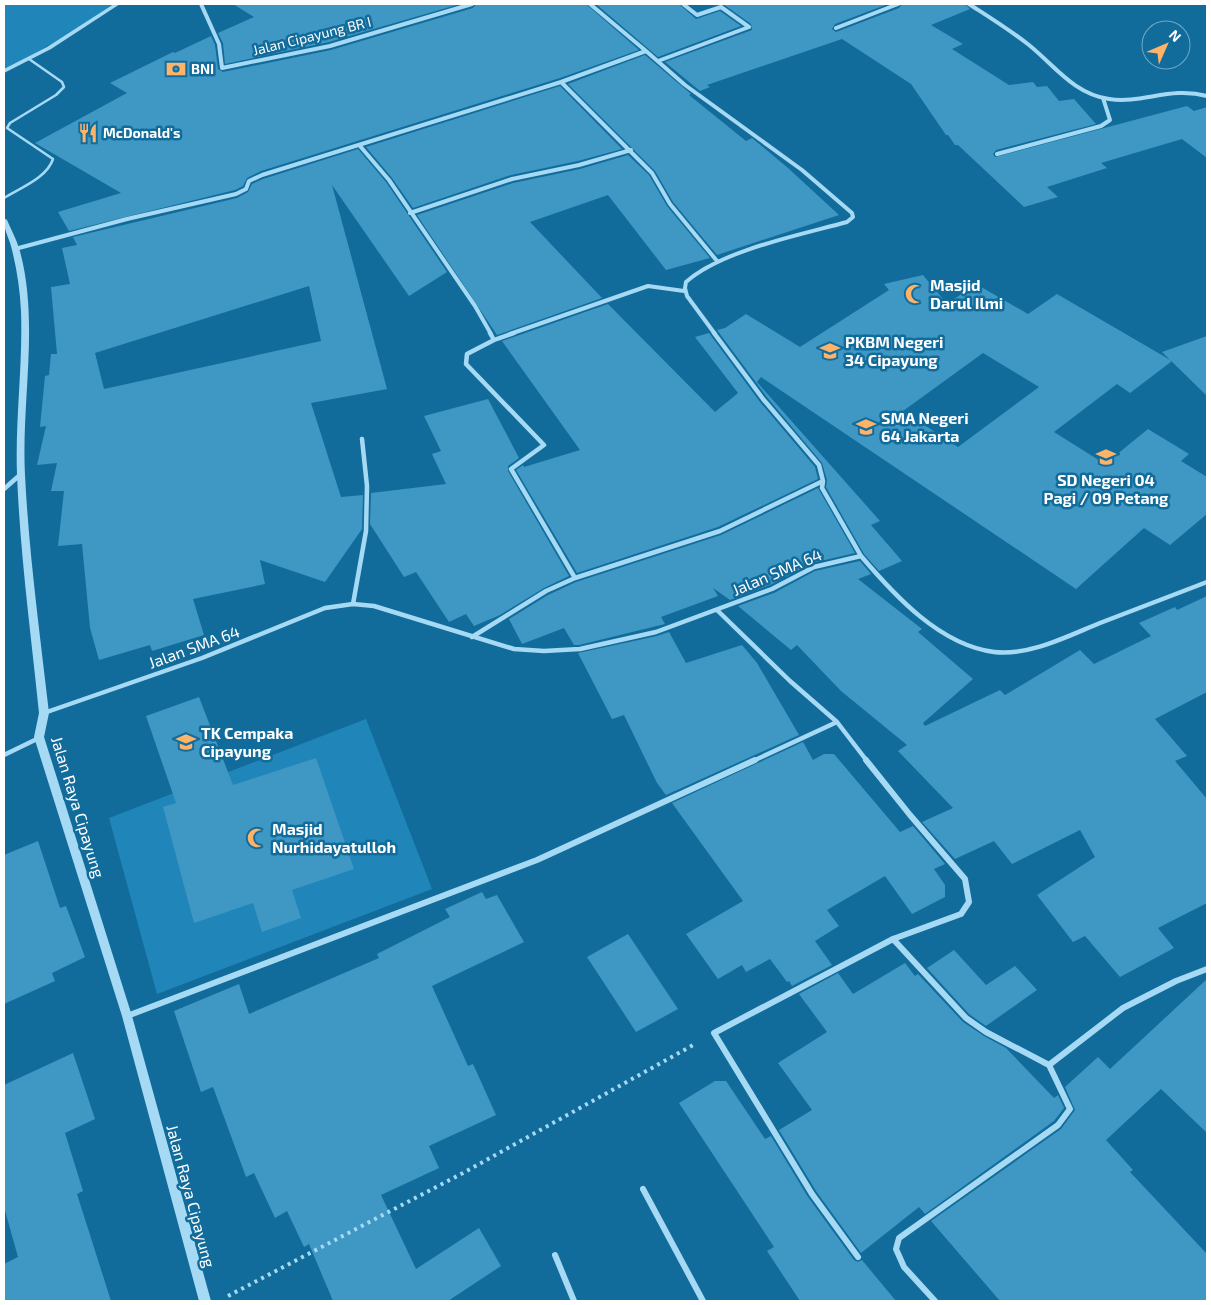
<svg xmlns="http://www.w3.org/2000/svg" width="1211" height="1305" font-family="'Exo 2',sans-serif">
	<rect width="100%" height="100%" fill="#126c9b"/>
	<!-- green -->
	<path fill="#2086b9" d="M 4,4 L 120,4 L 4,71 Z
		M 366,719 L 432,889 L 157,994 L 109,818 Z"/>
	<!-- building -->
	<path fill="#3f97c4" fill-rule="evenodd" d="M 233,4 L 460,4 L 329,42 L 225,64 L 223,43 L 218,33 L 254,17 Z
		M 476,4 L 586,4 L 639,50 L 560,78 L 261,171 L 247,178 L 243,186 L 235,190 L 69,231 L 58,212 L 121,193 L 35,143 L 127,93 L 110,83 L 173,52 L 175,53 L 211,36 L 215,45 L 218,69 L 223,72 L 331,50 L 473,8 Z
		M 596,4 L 679,4 L 696,19 L 720,11 L 741,26 L 658,57 Z
		M 723,4 L 888,4 L 835,24 L 832,29 L 836,32 L 899,8 L 902,4 L 965,4 L 970,9 L 931,25 L 963,44 L 952,49 L 1009,85 L 1033,82 L 1037,87 L 1047,86 L 1059,101 L 1074,99 L 1096,124 L 996,150 L 993,154 L 995,157 L 1187,106 L 1194,111 L 1207,107 L 1207,158 L 1182,139 L 1101,163 L 1107,168 L 1047,187 L 1058,197 L 1024,207 L 958,145 L 955,145 L 948,135 L 946,135 L 911,84 L 842,39 L 707,85 L 710,87 L 700,91 L 665,62 L 752,30 L 751,24 Z
		M 645,55 L 691,94 L 689,95 L 746,141 L 752,138 L 788,168 L 839,215 L 717,255 L 673,202 L 655,171 L 568,84 Z
		M 560,86 L 622,149 L 578,161 L 511,175 L 413,208 L 392,178 L 366,147 Z
		M 358,149 L 386,182 L 447,272 L 409,296 L 332,185 L 387,389 L 311,403 L 341,497 L 363,495 L 362,529 L 325,582 L 260,560 L 265,584 L 193,599 L 204,635 L 152,651 L 150,645 L 99,660 L 90,628 L 82,544 L 58,546 L 64,491 L 51,491 L 57,463 L 37,465 L 46,426 L 40,427 L 45,376 L 49,375 L 51,354 L 57,354 L 51,287 L 70,284 L 62,248 L 77,245 L 73,237 L 237,198 L 248,192 L 252,184 L 263,179 ZM 309,286 L 321,341 L 104,389 L 95,353 Z
		M 628,155 L 649,175 L 667,206 L 710,258 L 666,270 L 608,195 L 530,222 L 602,298 L 497,335 L 417,215 L 513,183 L 580,169 Z
		M 923,275 L 947,304 L 976,284 L 1028,314 L 1057,294 L 1172,361 L 1130,393 L 1117,384 L 1054,432 L 1105,464 L 1148,429 L 1189,454 L 1181,461 L 1207,477 L 1207,514 L 1170,545 L 1144,528 L 1076,589 L 761,377 L 757,382 L 880,521 L 871,525 L 902,561 L 879,571 L 864,554 L 826,487 L 827,480 L 822,463 L 766,396 L 717,330 L 725,328 L 746,314 L 800,347 L 889,290 L 884,284 ZM 983,353 L 1039,387 L 958,447 L 903,411 Z
		M 608,304 L 715,412 L 738,393 L 695,337 L 709,333 L 760,402 L 815,467 L 818,479 L 718,527 L 577,573 L 516,470 L 523,465 L 524,467 L 580,450 L 502,341 Z
		M 1207,336 L 1207,396 L 1162,352 Z
		M 488,399 L 519,458 L 508,466 L 508,471 L 569,576 L 544,588 L 500,615 L 474,626 L 466,614 L 449,622 L 416,572 L 404,577 L 370,524 L 371,493 L 446,484 L 432,454 L 441,451 L 424,416 Z
		M 818,488 L 855,553 L 812,563 L 770,585 L 730,600 L 713,588 L 718,596 L 661,617 L 665,624 L 579,645 L 574,645 L 564,628 L 522,644 L 509,619 L 548,595 L 576,582 L 721,535 Z
		M 860,561 L 871,574 L 858,579 L 922,629 L 918,632 L 973,679 L 923,723 L 925,726 L 1000,690 L 1005,695 L 1080,650 L 1094,664 L 1151,636 L 1139,623 L 1175,607 L 1177,610 L 1207,596 L 1207,692 L 1155,719 L 1187,756 L 1175,761 L 1207,799 L 1207,903 L 1158,928 L 1174,948 L 1120,977 L 1085,936 L 1073,942 L 1037,895 L 1095,857 L 1080,830 L 1012,864 L 994,841 L 955,859 L 922,822 L 953,808 L 898,751 L 907,745 L 841,691 L 797,645 L 791,650 L 738,606 L 774,593 L 815,571 Z
		M 669,632 L 686,663 L 742,645 L 757,663 L 799,735 L 666,795 L 657,783 L 624,715 L 612,719 L 578,653 L 657,636 Z
		M 199,697 L 233,785 L 316,758 L 354,869 L 292,890 L 301,918 L 262,932 L 253,903 L 194,923 L 163,807 L 176,803 L 146,716 Z
		M 803,742 L 813,760 L 824,754 L 834,754 L 900,832 L 913,826 L 945,864 L 934,869 L 945,885 L 945,897 L 912,914 L 885,876 L 827,910 L 839,926 L 815,941 L 832,965 L 792,986 L 789,981 L 787,982 L 770,959 L 746,972 L 742,965 L 718,979 L 686,934 L 743,901 L 672,803 Z
		M 38,841 L 60,908 L 66,906 L 85,957 L 52,973 L 55,981 L 4,1004 L 4,855 Z
		M 482,892 L 486,899 L 497,895 L 524,942 L 432,986 L 468,1066 L 473,1064 L 496,1115 L 429,1146 L 439,1168 L 381,1195 L 416,1269 L 479,1228 L 501,1266 L 448,1301 L 333,1301 L 309,1244 L 304,1247 L 287,1211 L 275,1218 L 254,1173 L 246,1177 L 213,1087 L 201,1092 L 174,1011 L 239,984 L 249,1014 L 379,958 L 377,954 L 450,917 L 445,909 Z
		M 628,934 L 678,1009 L 636,1032 L 587,957 Z
		M 954,950 L 986,985 L 1015,966 L 1037,990 L 986,1026 L 969,1014 L 927,968 Z
		M 905,963 L 915,976 L 918,974 L 963,1022 L 984,1036 L 1006,1048 L 1054,1098 L 1058,1095 L 1064,1108 L 1054,1121 L 925,1214 L 919,1207 L 861,1253 L 816,1191 L 779,1130 L 812,1110 L 778,1063 L 827,1032 L 799,994 L 838,973 L 853,994 Z
		M 1207,979 L 1207,1133 L 1161,1089 L 1106,1140 L 1133,1170 L 1130,1172 L 1207,1254 L 1207,1301 L 1000,1301 L 931,1221 L 1061,1129 L 1075,1110 L 1065,1087 L 1098,1057 L 1110,1069 Z
		M 73,1053 L 95,1119 L 65,1133 L 83,1191 L 77,1194 L 111,1301 L 4,1301 L 4,1264 L 18,1257 L 4,1207 L 4,1085 Z
		M 715,1081 L 726,1081 L 765,1139 L 771,1136 L 808,1197 L 854,1260 L 858,1262 L 862,1260 L 896,1301 L 800,1301 L 767,1251 L 774,1247 L 679,1103 Z"/>
	<g fill="none" stroke-linecap="round" stroke-linejoin="round">
		<!-- path -->
		<path stroke="#a6daf4" stroke-width="4" stroke-dasharray="3 4.5" stroke-linecap="butt" d="M 228,1296 L 463,1173 L 695,1044"/>
		<!-- service -->
		<path stroke="#a6daf4" stroke-width="2.5" d="M 4,198 C 20,188 47,178 53,159 L 7,128 L 10,123 L 56,95 L 64,87 L 62,82 L 29,59"/>
		<!-- minor-far2 -->
		<path stroke="#a6daf4" stroke-width="4" d="M 201,4 L 219,44 L 222,68 L 330,46 L 472,4
			M 969,4 C 989,17 1010,30 1029,45 C 1055,66 1074,94 1109,99 C 1143,104 1170,86 1207,96
			M 836,28 L 898,4
			M 646,51 L 685,85 L 802,170 L 852,213 L 853,217 L 847,222 C 800,235 722,250 686,282 L 685,288 L 687,296 L 715,334
			M 658,61 L 749,27 L 721,7 L 697,15 L 683,4
			M 561,82 L 652,173 L 670,204 L 717,261
			M 360,146 L 389,180 L 475,306 L 491,334
			M 997,154 L 1101,126 L 1110,120 L 1103,98
			M 410,213 L 512,179 L 579,165 L 631,150
			M 15,249 L 127,219 L 236,194 L 246,189 L 249,181 L 262,175 L 561,82 L 646,51 L 590,4
			M 510,334 L 648,286 L 684,291"/>
		<!-- minor-far1 -->
		<path stroke="#a6daf4" stroke-width="4.5" d="M 490,333 L 494,340
			M 514,333 L 494,340 L 467,354 L 466,364 L 544,445 L 511,469 L 575,578
			M 714,333 L 763,399 L 819,465 L 823,481 L 822,488 L 861,556
			M 4,489 L 21,474
			M 353,604 L 366,531 L 367,486 L 362,439
			M 718,611 L 790,681 L 837,722 L 867,761
			M 472,637 L 546,591 L 575,578 L 720,531 L 823,481
			M 44,713 L 202,658 L 325,608 L 353,604 L 374,606 L 514,649 L 544,651 L 580,649 L 656,632 L 772,589 L 814,567 L 861,556 C 895,596 940,645 994,652 C 1030,656 1068,636 1100,623 C 1136,609 1171,596 1207,582
			M 4,755 L 39,738
			M 753,761 L 837,722"/>
		<!-- minor -->
		<path stroke="#a6daf4" stroke-width="6" d="M 893,939 L 966,1018 L 986,1032 L 1049,1065 L 1070,1109 L 1058,1125 L 899,1238 L 896,1249 L 904,1267 L 935,1301
			M 127,1016 L 537,860 L 755,760
			M 1049,1065 L 1123,1008 L 1176,981 L 1207,969
			M 643,1189 L 703,1301
			M 555,1255 L 574,1301
			M 858,1257 L 812,1194 L 714,1033 L 893,939 L 961,914 L 969,902 L 965,879 L 910,815 L 866,760"/>
		<!-- tertiary -->
		<path fill="#a6daf4" fill-rule="evenodd" d="M 114,4 L 120,4 L 51,49 L 4,73 L 4,69 L 47,47 Z
			M 4,218 L 7,220 C 11,229 16,239 19,248 C 40,320 21,401 25,475 C 29,555 40,634 49,713 L 44,737 L 132,1016 L 211,1301 L 199,1301 L 122,1016 L 34,737 L 39,713 C 31,634 20,554 17,474 C 15,420 23,365 21,311 C 20,290 17,270 12,250 C 10,239 3,230 4,218 Z"/>
	</g>
	<!-- icons -->
	<defs>
		<symbol id="bank-bare" viewBox="-9 -9 18 18"><path d="M-6-4H6V4H-6ZM0-2.3a2.3 2.3 0 1 0 0 4.6a2.3 2.3 0 1 0 0-4.6Z" fill="#ffb369" stroke="#126c9b" stroke-width="2.5" paint-order="stroke"/></symbol>
		<symbol id="restaurant-bare" viewBox="-9 -9 18 18"><path d="M-5-6h1v4h1v-4h1v4h1v-4h1v5L-1.5 .5V6h-2V.5L-5-1ZM5-6V6H3V1.5H1.5Q1.5-4 5-6Z" fill="#ffb369" stroke="#126c9b" stroke-width="2.5" paint-order="stroke"/></symbol>
		<symbol id="mosque-bare" viewBox="-9 -9 18 18"><path d="M3.5-4.9A6 6 0 1 0 3.5 4.9A5 5 0 1 1 3.5-4.9Z" fill="#ffb369" stroke="#126c9b" stroke-width="2.5" paint-order="stroke"/></symbol>
		<symbol id="school-bare" viewBox="-9 -9 18 18"><path d="M0-5L7-2L0 1L-7-2ZM-4 1L0 2.5L4 1V4Q0 6-4 4Z" fill="#ffb369" stroke="#126c9b" stroke-width="2.5" paint-order="stroke"/></symbol>
	</defs>
	<g fill-rule="evenodd">
		<use href="#bank-bare" x="162" y="55" width="28" height="28"/>
		<use href="#restaurant-bare" x="74" y="119" width="28" height="28"/>
		<use href="#mosque-bare" x="901" y="280" width="28" height="28"/>
		<use href="#school-bare" x="816" y="337" width="28" height="28"/>
		<use href="#school-bare" x="852" y="413" width="28" height="28"/>
		<use href="#school-bare" x="1092" y="443" width="28" height="28"/>
		<use href="#school-bare" x="172" y="728" width="28" height="28"/>
		<use href="#mosque-bare" x="243" y="824" width="28" height="28"/>
	</g>
	<g text-anchor="middle" stroke-width="5" stroke-linejoin="round" paint-order="stroke">
		<!-- far-street labels -->
		<g font-size="14" fill="#fff" stroke="#126c9b">
			<text transform="translate(312 36) rotate(-14)" y="5">Jalan Cipayung BR I</text>
		</g>
		<!-- far-poi labels -->
		<g font-size="14" font-weight="bold" fill="#fff" stroke="#126c9b" text-anchor="start">
			<text x="191" y="74">BNI</text>
			<text x="103" y="138">McDonald's</text>
		</g>
		<!-- poi labels -->
		<g font-size="16" font-weight="bold" fill="#fff" stroke="#126c9b" text-anchor="start">
			<text x="930" y="291">Masjid<tspan x="930" dy="18">Darul Ilmi</tspan></text>
			<text x="845" y="348">PKBM Negeri<tspan x="845" dy="18">34 Cipayung</tspan></text>
			<text x="881" y="424">SMA Negeri<tspan x="881" dy="18">64 Jakarta</tspan></text>
			<text x="1106" y="486" text-anchor="middle">SD Negeri 04<tspan x="1106" dy="18">Pagi / 09 Petang</tspan></text>
			<text x="201" y="739">TK Cempaka<tspan x="201" dy="18">Cipayung</tspan></text>
			<text x="272" y="835">Masjid<tspan x="272" dy="18">Nurhidayatulloh</tspan></text>
		</g>
		<!-- street labels -->
		<g font-size="16" fill="#fff" stroke="#126c9b">
			<text transform="translate(777 572) rotate(-23)" y="6">Jalan SMA 64</text>
			<text transform="translate(194 647) rotate(-20)" y="6">Jalan SMA 64</text>
			<text transform="translate(78 807) rotate(73)" y="6">Jalan Raya Cipayung</text>
			<text transform="translate(191 1196) rotate(75)" y="6">Jalan Raya Cipayung</text>
		</g>
	</g>
	<!-- border -->
	<rect width="1211" height="1305" fill="none" stroke="#ffffff" stroke-width="10"/>
	<!-- north arrow -->
	<g transform="translate(1166 45) rotate(45)"><circle r="24" fill="#126c9b" stroke="#71a7c3"/>
	<path d="M0-4L9 19L0 12L-9 19Z" fill="#ffb369"/>
	<text y="-8" font-size="14" font-weight="bold" text-anchor="middle" fill="#ffffff">N</text>
	</g>
</svg>
